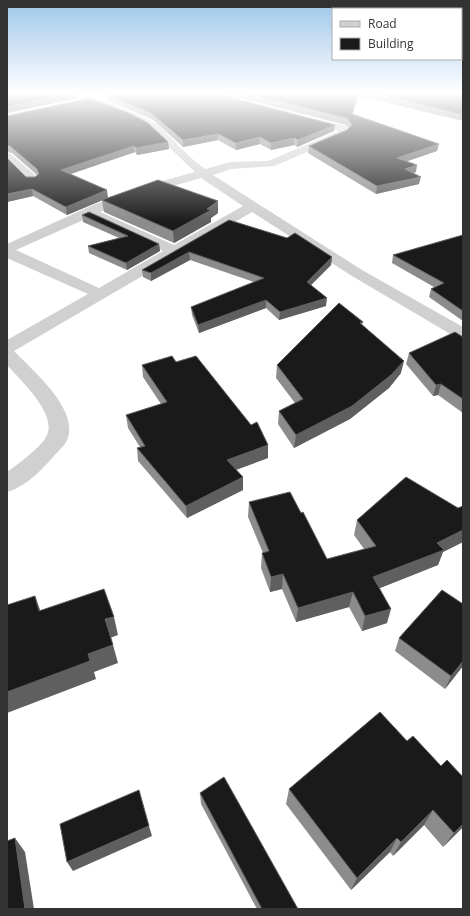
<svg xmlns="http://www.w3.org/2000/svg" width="470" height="916" font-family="'Open Sans',sans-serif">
	<rect width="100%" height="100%" fill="#fff"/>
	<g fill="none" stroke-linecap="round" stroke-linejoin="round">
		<!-- street -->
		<path fill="#d0d0d0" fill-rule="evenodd" d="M 71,93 L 84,93 L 140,115 L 157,124 L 191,158 L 205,169 L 230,162 L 268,161 L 339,131 L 302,122 L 301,120 L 302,118 L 306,117 L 346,126 L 350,131 L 345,136 L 274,166 L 231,169 L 213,175 L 362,270 L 463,327 L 463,339 L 457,338 L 352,276 L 252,212 L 14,351 C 34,372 84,413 65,444 C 48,462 31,485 7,492 L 7,472 C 17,465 40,448 46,437 C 59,415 20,380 7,365 L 7,340 L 88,294 L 7,258 L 7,244 L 93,205 L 144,186 L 195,172 L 149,128 L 132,119 ZM 201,178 L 243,206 L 174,245 L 100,212 L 152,192 ZM 90,217 L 163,251 L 99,288 L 16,250 Z
			M 7,153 L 11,154 L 37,177 L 39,180 L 37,183 L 29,183 L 7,162 Z"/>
	</g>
	<!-- wall -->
	<path fill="#8c8c8c" d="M 221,93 L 463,93 L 463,119 L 459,120 L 358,96 L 353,114 L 439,144 L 437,151 L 407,161 L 416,172 L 413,173 L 419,184 L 376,194 L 308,153 L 309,146 L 347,130 L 349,128 L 346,125 Z
		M 106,94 L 334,131 L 297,147 L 294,145 L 271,150 L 260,144 L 236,150 L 218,140 L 183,147 L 152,119 L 107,100 Z
		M 7,116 L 168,142 L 169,149 L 137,155 L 135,152 L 70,174 L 108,198 L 218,213 L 211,218 L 211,222 L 174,243 L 104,212 L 102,200 L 67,215 L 33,196 L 7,202 L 7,158 L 26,177 L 35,177 L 37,175 L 12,153 L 7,152 Z
		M 82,215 L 159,244 L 160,251 L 127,270 L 89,253 L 88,246 L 119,238 L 83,222 Z
		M 229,220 L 332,257 L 331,265 L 311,285 L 326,306 L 279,320 L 266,308 L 199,333 L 192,315 L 191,307 L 254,282 L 190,260 L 151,281 L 143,277 L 142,270 Z
		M 463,235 L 463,321 L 429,297 L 431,289 L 434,287 L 392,263 L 393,255 Z
		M 363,322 L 362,325 L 401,373 L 389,388 L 350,419 L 294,448 L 278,424 L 279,411 L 295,403 L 276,378 L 277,365 Z
		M 463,337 L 463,413 L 438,395 L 433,396 L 406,364 L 409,353 Z
		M 176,362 L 268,458 L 236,470 L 243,477 L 243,490 L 187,518 L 138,461 L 137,448 L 140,447 L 128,428 L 126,415 L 161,404 L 143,377 L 142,365 Z
		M 249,502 L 301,513 L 327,559 L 364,549 L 354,535 L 357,520 L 458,508 L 463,506 L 463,542 L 443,552 L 438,565 L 380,588 L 387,623 L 362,631 L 349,607 L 296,622 L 282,589 L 270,592 L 261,568 L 262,553 L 263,553 L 248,517 Z
		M 463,604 L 463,666 L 445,689 L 395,651 L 399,638 Z
		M 407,741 L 441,766 L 463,777 L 463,827 L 443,847 L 424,825 L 393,856 L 390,852 L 351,890 L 286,804 L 289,789 Z
		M 200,793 L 298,909 L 257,909 L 201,804 Z"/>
	<!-- shaded-wall -->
	<path fill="#5f5f5f" d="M 72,93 L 77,93 L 78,98 L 7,113 L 7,107 Z
		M 93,93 L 101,93 L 93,95 Z
		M 358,93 L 359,93 L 358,96 L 351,120 L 352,114 Z
		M 463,113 L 463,119 L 459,120 L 460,114 Z
		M 335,125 L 334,131 L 297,147 L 298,140 Z
		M 218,134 L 218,140 L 183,147 L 183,140 Z
		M 260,137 L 260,144 L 236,150 L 236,143 Z
		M 294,138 L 294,145 L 271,150 L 271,143 Z
		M 168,142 L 169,149 L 137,155 L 136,148 Z
		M 439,144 L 437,151 L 396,165 L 397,158 Z
		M 134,146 L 135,152 L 62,177 L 61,170 Z
		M 417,165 L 416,172 L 404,176 L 405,169 Z
		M 421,177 L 419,184 L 376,194 L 377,186 Z
		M 32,189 L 33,196 L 7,202 L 7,194 Z
		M 107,190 L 108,198 L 67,215 L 66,207 Z
		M 218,201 L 218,213 L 211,218 L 211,222 L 174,243 L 173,231 Z
		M 159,244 L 160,251 L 127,270 L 126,263 Z
		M 189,252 L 190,260 L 151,281 L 151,273 Z
		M 332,257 L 331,265 L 306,290 L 307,282 Z
		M 327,298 L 326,306 L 279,320 L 280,312 Z
		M 266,300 L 266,308 L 199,333 L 198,325 Z
		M 404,361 L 401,373 L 389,388 L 350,419 L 294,448 L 296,435 Z
		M 441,384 L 438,395 L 433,396 L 436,385 Z
		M 268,445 L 268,458 L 227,473 L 227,460 Z
		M 243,477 L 243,490 L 187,518 L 186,506 Z
		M 463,530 L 463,542 L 443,552 L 438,565 L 370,592 L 373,577 L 437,543 Z
		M 283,574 L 282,589 L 270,592 L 271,577 Z
		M 353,592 L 349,607 L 296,622 L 298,608 Z
		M 35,596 L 42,615 L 39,611 Z
		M 391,609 L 387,623 L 362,631 L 365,616 Z
		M 114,617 L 118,635 L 110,638 L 105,619 Z
		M 113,645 L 118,663 L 94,672 L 96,679 L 7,713 L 7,692 L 88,654 Z
		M 463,661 L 463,666 L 445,689 L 451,676 Z
		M 433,810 L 424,825 L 393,856 L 401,842 Z
		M 463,824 L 463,827 L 443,847 L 454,833 Z
		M 149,826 L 152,836 L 73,871 L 67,862 Z
		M 15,838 L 25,852 L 34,909 L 25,909 Z
		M 397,838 L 390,852 L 351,890 L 357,878 Z"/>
	<!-- building -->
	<path fill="#1a1a1a" stroke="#5f5f5f" d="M 7,93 L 72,93 L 7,107 Z
		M 109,93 L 214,93 L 335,125 L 298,140 L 294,138 L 271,143 L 260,137 L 236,143 L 218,134 L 183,140 L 151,113 L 106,94 Z
		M 245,93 L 358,93 L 352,114 L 439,144 L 397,158 L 417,165 L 405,169 L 421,177 L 377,186 L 309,146 L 347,130 L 352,125 L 347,118 Z
		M 374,93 L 463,93 L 463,113 L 460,114 Z
		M 90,98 L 131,114 L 148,123 L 168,142 L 136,148 L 134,146 L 61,170 L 107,190 L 66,207 L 32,189 L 7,194 L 7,158 L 26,177 L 35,177 L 39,174 L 37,169 L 10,146 L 7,145 L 7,116 Z
		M 158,180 L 218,201 L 207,209 L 211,210 L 173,231 L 102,200 Z
		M 89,212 L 159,244 L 126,263 L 88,246 L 128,236 L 82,215 Z
		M 229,220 L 287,238 L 295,233 L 332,257 L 307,282 L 327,298 L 280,312 L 266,300 L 198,325 L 191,307 L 264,278 L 189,252 L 151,273 L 142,270 Z
		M 463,235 L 463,311 L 431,289 L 444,283 L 393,255 Z
		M 339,303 L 363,322 L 360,323 L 404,361 L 391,375 L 352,406 L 296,435 L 279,411 L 303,399 L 277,365 Z
		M 455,332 L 463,337 L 463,399 L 441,384 L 436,385 L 409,353 Z
		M 172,356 L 176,362 L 196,356 L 251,425 L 257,422 L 268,445 L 227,460 L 243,477 L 186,506 L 137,448 L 145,446 L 126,415 L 167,402 L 142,365 Z
		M 406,477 L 458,508 L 463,506 L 463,530 L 437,543 L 444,550 L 373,577 L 391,609 L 365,616 L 353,592 L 298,608 L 283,574 L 271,577 L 262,553 L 269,551 L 249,502 L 290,492 L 301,513 L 303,512 L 327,559 L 376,546 L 357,520 Z
		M 104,589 L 114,617 L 105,619 L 113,645 L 88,654 L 90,661 L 7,692 L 7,605 L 35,596 L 39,611 Z
		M 442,590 L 463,604 L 463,661 L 451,676 L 399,638 Z
		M 380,712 L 407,741 L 413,736 L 441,766 L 447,760 L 463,777 L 463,824 L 454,833 L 433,810 L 401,842 L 397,838 L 357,878 L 289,789 Z
		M 224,777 L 298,909 L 262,909 L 200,793 Z
		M 139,790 L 149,826 L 67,862 L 60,824 Z
		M 15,838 L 25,909 L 7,909 L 7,841 Z"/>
	<!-- sky -->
	<linearGradient id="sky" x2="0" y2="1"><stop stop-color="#9ec6ea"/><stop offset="0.42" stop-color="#fff"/><stop offset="1" stop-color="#fff" stop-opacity="0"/></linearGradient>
	<rect width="470" height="222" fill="url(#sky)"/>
	<!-- border -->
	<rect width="470" height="916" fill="none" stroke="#333333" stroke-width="16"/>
	<!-- legend -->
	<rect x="332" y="8" width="130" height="52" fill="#ffffff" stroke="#adadad"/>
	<rect x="340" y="21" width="20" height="6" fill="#d0d0d0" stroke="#adadad"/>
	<text x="368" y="28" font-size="12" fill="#333333">Road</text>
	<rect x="340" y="38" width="20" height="12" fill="#1a1a1a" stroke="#adadad"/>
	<text x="368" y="48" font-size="12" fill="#333333">Building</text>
</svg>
